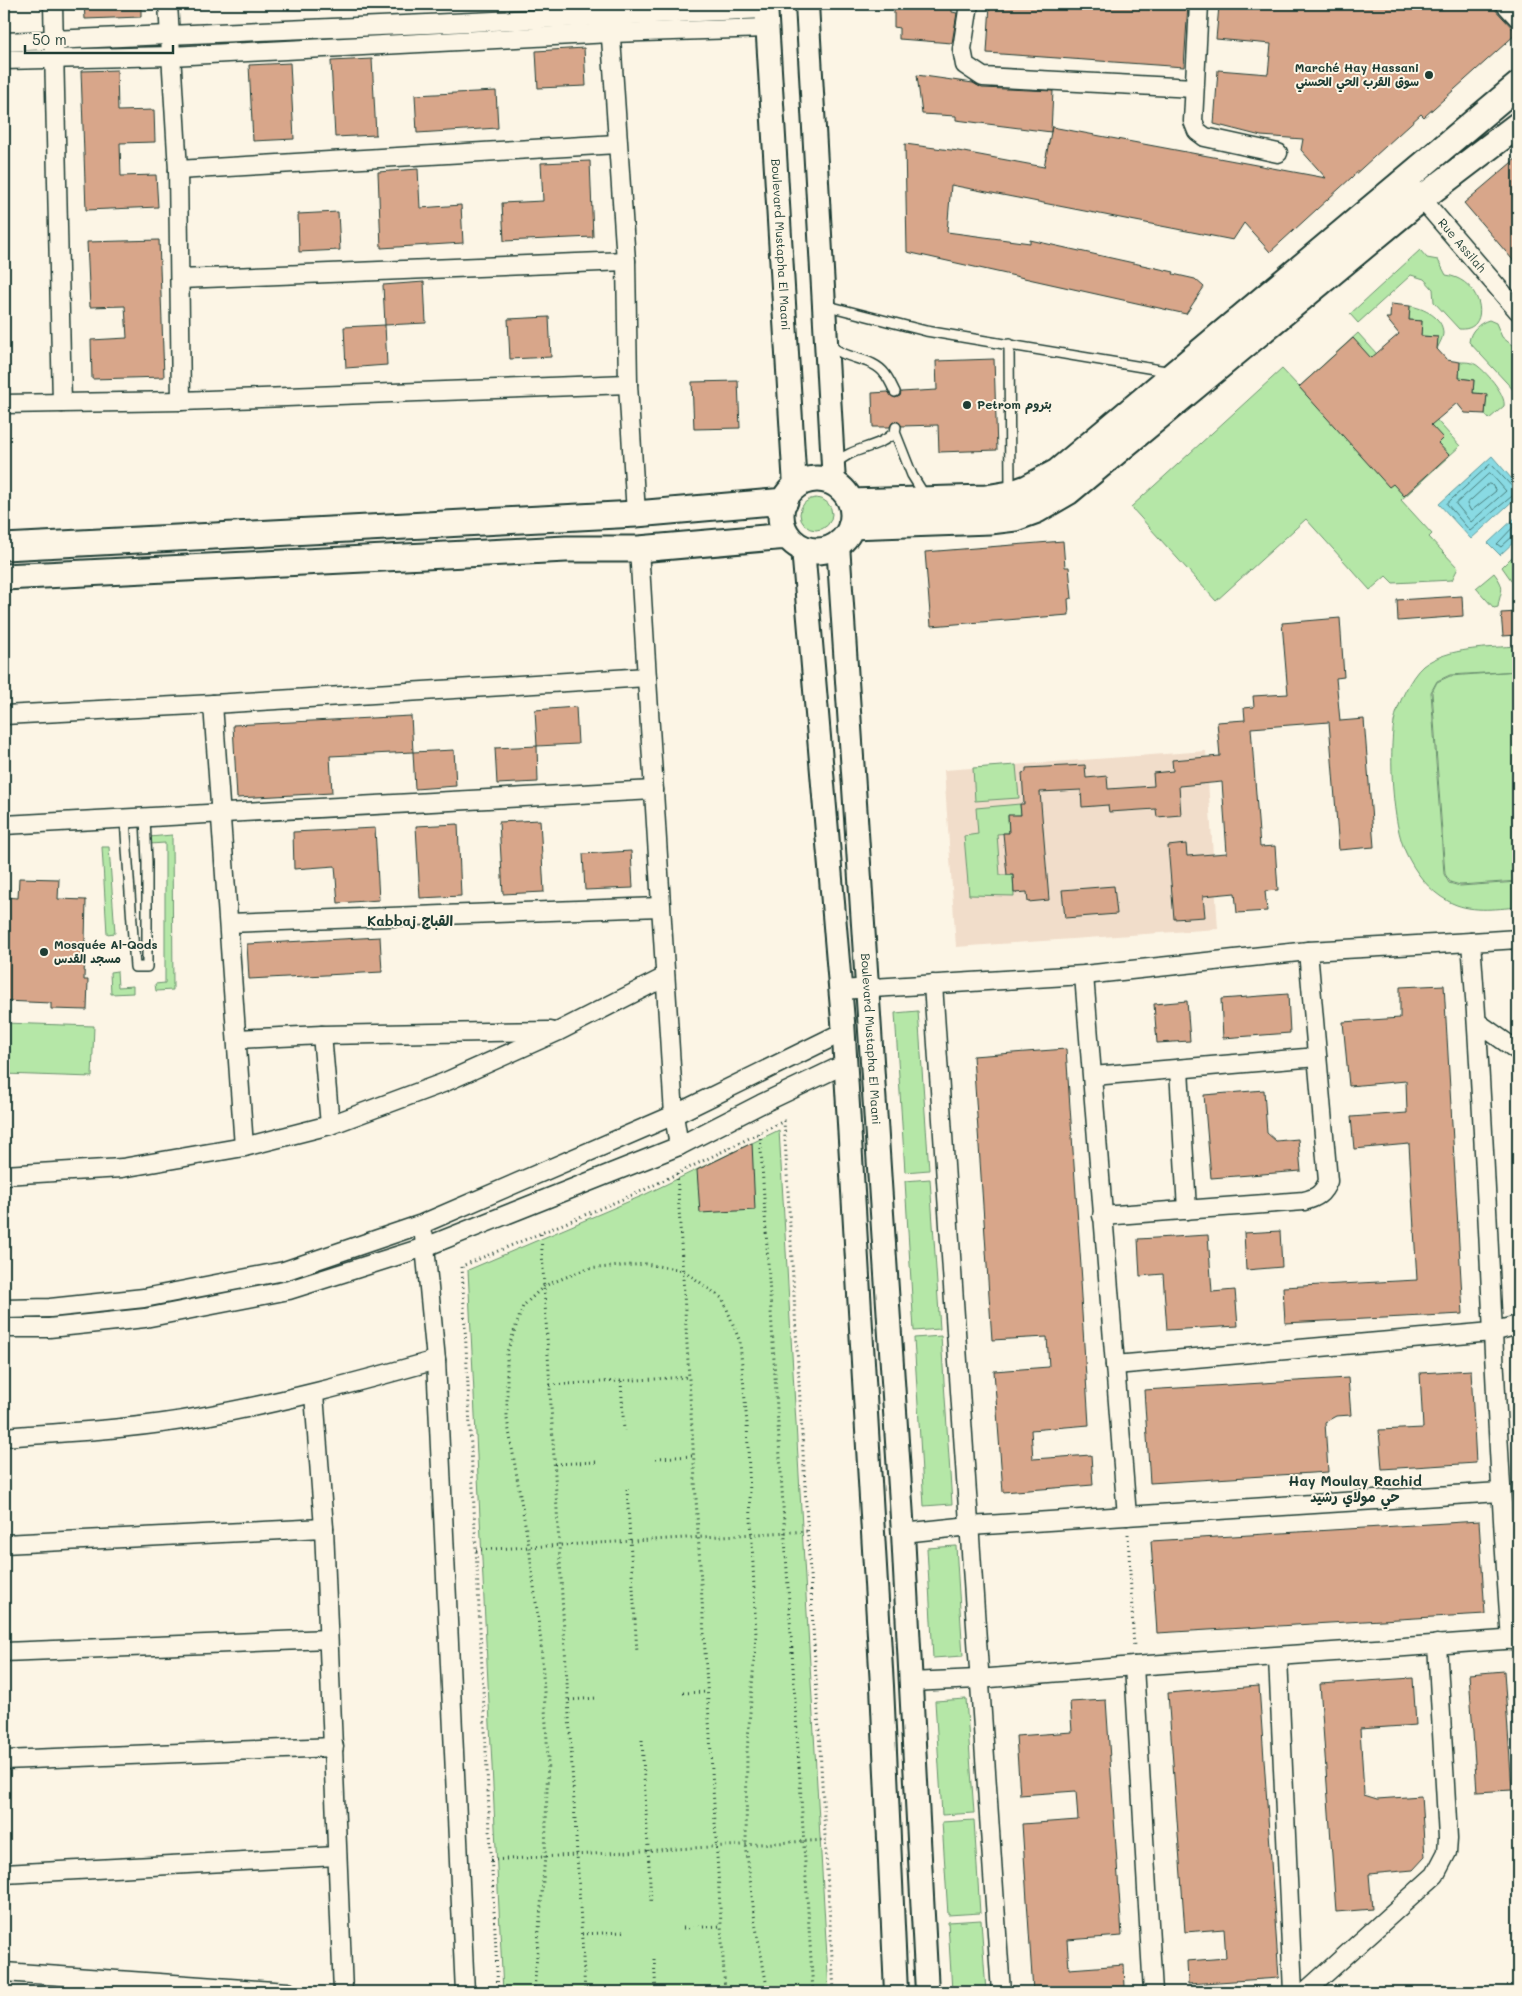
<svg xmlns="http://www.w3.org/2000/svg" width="1522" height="1996" font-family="Mali,'Playpen Sans Arabic',sans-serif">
	<rect width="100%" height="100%" fill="#fcf5e5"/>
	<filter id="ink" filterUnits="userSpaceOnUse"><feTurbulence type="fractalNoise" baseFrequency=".02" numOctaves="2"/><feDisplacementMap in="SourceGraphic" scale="10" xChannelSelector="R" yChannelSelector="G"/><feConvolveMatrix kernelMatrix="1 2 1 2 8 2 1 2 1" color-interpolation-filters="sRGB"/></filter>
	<g filter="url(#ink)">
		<!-- built -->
		<path fill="#f1ddca" d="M 1206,751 L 1218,929 L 956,947 L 944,770 Z"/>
		<!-- green -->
		<path fill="#b5e7a7" stroke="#6a926e" d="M 1420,250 L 1427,258 L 1438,260 L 1446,275 C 1484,280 1492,332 1459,329 L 1434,302 L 1433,289 L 1424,279 L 1411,275 L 1358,323 L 1350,314 Z
			M 1410,306 C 1423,308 1443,317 1443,333 C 1443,338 1439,344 1437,349 L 1438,337 L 1421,336 L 1422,321 L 1409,320 Z
			M 1489,320 L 1496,323 L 1502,337 L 1518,350 L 1518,395 L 1469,342 C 1470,331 1479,323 1489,320 Z
			M 1358,333 L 1460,446 L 1401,500 L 1432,534 L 1429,537 L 1458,568 L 1452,580 L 1393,583 L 1386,576 L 1370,590 L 1306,519 L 1216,601 L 1131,507 L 1282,369 L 1299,387 Z
			M 1460,362 C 1467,362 1474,362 1479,367 C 1488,374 1506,395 1504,406 L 1489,419 L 1485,414 L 1487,394 L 1473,393 L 1474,380 L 1459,378 Z
			M800 514a16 16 0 1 1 32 0a16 16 0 1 1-32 0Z
			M 1518,551 L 1518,587 L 1516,587 L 1502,567 Z
			M 1494,573 C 1507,590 1500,590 1498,607 L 1494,608 L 1476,588 Z
			M 1518,646 L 1518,671 L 1450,675 L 1437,681 L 1431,692 L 1444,874 L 1449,883 L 1460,886 L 1518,882 L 1518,907 C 1495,909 1469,913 1448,901 C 1429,891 1415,872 1406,853 C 1392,824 1389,755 1394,722 C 1397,706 1410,677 1423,666 C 1448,647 1489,648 1518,646 Z
			M 1518,671 L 1518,881 L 1460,885 L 1450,882 L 1445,874 L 1432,692 L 1437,682 L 1450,676 Z
			M 1016,765 L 1019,798 L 975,801 L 973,768 Z
			M 1020,804 L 1021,815 L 1008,816 L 1009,833 L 997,834 L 1000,875 L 1013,875 L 1014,896 L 969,895 L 964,836 L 978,834 L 976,808 Z
			M 172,835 L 173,990 L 156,991 L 155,984 L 165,983 L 165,843 L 150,844 L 149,837 Z
			M 102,847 L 109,847 L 115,933 L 107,934 Z
			M 117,971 L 118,987 L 133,986 L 133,993 L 111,994 L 110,972 Z
			M 918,1011 L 929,1170 L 905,1172 L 895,1013 Z
			M 4,1023 L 94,1026 L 92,1077 L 4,1074 Z
			M 779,1130 L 829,1992 L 503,1992 L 468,1270 L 644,1195 Z
			M 930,1179 L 940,1329 L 914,1331 L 905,1181 Z
			M 941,1336 L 952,1504 L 924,1506 L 914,1338 Z
			M 956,1546 L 963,1656 L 933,1658 L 927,1548 Z
			M 966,1699 L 974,1813 L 942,1815 L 935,1701 Z
			M 974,1820 L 980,1913 L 948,1915 L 942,1822 Z
			M 981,1920 L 986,1992 L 952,1992 L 948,1922 Z"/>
		<!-- water -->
		<path fill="#89dae3" stroke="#5f9b9d" d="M 1492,456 L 1518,486 L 1518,496 L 1471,539 L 1439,504 Z
			M 1517,516 L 1518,538 L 1500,555 L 1488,543 Z"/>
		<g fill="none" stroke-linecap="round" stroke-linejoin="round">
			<!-- shore -->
			<path stroke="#497c7a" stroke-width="1" d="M 1491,464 L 1517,492 L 1470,531 L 1447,504 Z
				M 1490,473 L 1506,491 L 1471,522 L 1456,504 Z
				M 1489,484 L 1492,485 L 1496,491 L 1471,511 L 1467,504 Z
				M 1518,522 L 1497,544 L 1501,547 L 1513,536 L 1518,535"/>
		</g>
		<!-- building -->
		<path fill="#d8a68a" stroke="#1f3d34" d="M 84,4 L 141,4 L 141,17 L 85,19 Z
			M 894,4 L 952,4 L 952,12 L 957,13 L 952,43 L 899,39 L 899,28 L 894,27 Z
			M 990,4 L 1188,4 L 1184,67 L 987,53 Z
			M 1328,4 L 1490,4 L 1517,33 L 1424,117 L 1421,114 L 1270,252 L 1244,223 L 1233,240 L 951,185 L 947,232 L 1030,243 L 1030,240 L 1174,272 L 1173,274 L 1195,279 L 1204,287 L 1186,314 L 907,252 L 905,144 L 958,151 L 1044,167 L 1052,127 L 1326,178 L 1301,150 L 1303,139 L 1261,136 L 1214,124 L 1218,70 L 1268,74 L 1271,44 L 1216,39 L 1219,6 L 1328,7 Z
			M 584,48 L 586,86 L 538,88 L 536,51 Z
			M 372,59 L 376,135 L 335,137 L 331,61 Z
			M 290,63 L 294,139 L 253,141 L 249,65 Z
			M 117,70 L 118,111 L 154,110 L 155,142 L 120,143 L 121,176 L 156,175 L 158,207 L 86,210 L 81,71 Z
			M 917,75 L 973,83 L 982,88 L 1053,91 L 1051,132 L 956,120 L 956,116 L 922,114 Z
			M 496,91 L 498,128 L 417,133 L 415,95 Z
			M 1518,157 L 1518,266 L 1464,203 Z
			M 590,161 L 593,237 L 504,241 L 502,203 L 543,201 L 541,163 Z
			M 418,169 L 420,208 L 461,205 L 463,243 L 381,248 L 378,172 Z
			M 338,212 L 340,250 L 299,252 L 298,214 Z
			M 159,240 L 164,377 L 92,379 L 91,340 L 127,338 L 125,306 L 90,307 L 87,242 Z
			M 424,282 L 426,323 L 385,325 L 383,285 Z
			M 1391,304 L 1410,306 L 1409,320 L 1422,321 L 1421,336 L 1438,337 L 1437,349 L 1447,360 L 1460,362 L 1459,378 L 1474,380 L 1473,393 L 1487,394 L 1485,414 L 1465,413 L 1457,403 L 1431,425 L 1443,438 L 1438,443 L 1449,455 L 1404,496 L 1393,484 L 1389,487 L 1299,387 L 1353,338 L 1371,358 L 1399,334 L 1386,318 L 1390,318 Z
			M 549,317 L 551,357 L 510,359 L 508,319 Z
			M 385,325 L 387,365 L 346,368 L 344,327 Z
			M 994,359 L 997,450 L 939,452 L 938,425 L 902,426 L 897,421 L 892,423 L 890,427 L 873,427 L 872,393 L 888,392 L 895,398 L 900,396 L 901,392 L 937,390 L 936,361 Z
			M 738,381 L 740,428 L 694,429 L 692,382 Z
			M 1063,541 L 1065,567 L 1069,567 L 1072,598 L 1068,599 L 1069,615 L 931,626 L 925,552 Z
			M 1462,596 L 1463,616 L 1398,621 L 1397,600 Z
			M 1518,612 L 1518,635 L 1503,636 L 1501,613 Z
			M 1340,618 L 1344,677 L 1336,678 L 1340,721 L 1364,719 L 1374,847 L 1339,850 L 1329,722 L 1251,728 L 1260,847 L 1275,846 L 1278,890 L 1265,891 L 1267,911 L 1237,913 L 1235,893 L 1203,896 L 1205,917 L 1174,919 L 1168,846 L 1186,844 L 1187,856 L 1227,853 L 1222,782 L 1179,786 L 1181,815 L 1157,817 L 1156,809 L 1109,812 L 1108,805 L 1082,807 L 1081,790 L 1040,792 L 1049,900 L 1028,902 L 1027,892 L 1014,893 L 1013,875 L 1007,875 L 1003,833 L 1009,833 L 1008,815 L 1021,815 L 1020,804 L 1024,804 L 1022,773 L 1026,772 L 1026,768 L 1085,765 L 1086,778 L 1107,776 L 1108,789 L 1154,786 L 1153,773 L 1173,771 L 1172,760 L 1220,756 L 1217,722 L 1245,720 L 1244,708 L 1254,707 L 1253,696 L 1288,694 L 1282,623 Z
			M 576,707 L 578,744 L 537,746 L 535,710 Z
			M 411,716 L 413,752 L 330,756 L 332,793 L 237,798 L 233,725 Z
			M 537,746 L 538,782 L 497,784 L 495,748 Z
			M 454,750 L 456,786 L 415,789 L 413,752 Z
			M 540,820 L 544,892 L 503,894 L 499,822 Z
			M 458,824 L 461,896 L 420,898 L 416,826 Z
			M 375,828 L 379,900 L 338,903 L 335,866 L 294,869 L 293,832 Z
			M 631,851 L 633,888 L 585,890 L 583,854 Z
			M 19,878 L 59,879 L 58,899 L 86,900 L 84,980 L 88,980 L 87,1010 L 51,1009 L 51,1003 L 4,1001 L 4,897 L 18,898 Z
			M 1114,886 L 1117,914 L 1065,918 L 1062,890 Z
			M 380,937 L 382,972 L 249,979 L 247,944 Z
			M 1444,985 L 1463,1314 L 1285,1323 L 1283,1287 L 1417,1280 L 1409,1144 L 1354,1149 L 1351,1117 L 1407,1113 L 1406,1081 L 1349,1086 L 1343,1022 L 1400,1018 L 1400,987 Z
			M 1288,994 L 1290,1033 L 1223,1038 L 1221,999 Z
			M 1187,1001 L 1190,1041 L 1157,1043 L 1154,1004 Z
			M 1066,1049 L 1082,1281 L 1080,1281 L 1089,1425 L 1031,1430 L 1033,1459 L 1091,1455 L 1093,1485 L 1003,1492 L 994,1371 L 1049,1367 L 1047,1337 L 992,1340 L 973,1056 Z
			M 1264,1090 L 1267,1133 L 1276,1141 L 1298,1139 L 1301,1171 L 1211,1178 L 1204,1095 Z
			M 752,1143 L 755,1210 L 700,1213 L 697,1170 Z
			M 1280,1231 L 1282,1267 L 1246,1270 L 1244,1233 Z
			M 1208,1235 L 1212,1292 L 1235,1290 L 1238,1326 L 1167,1330 L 1163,1274 L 1140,1276 L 1138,1239 Z
			M 1471,1370 L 1476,1463 L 1382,1469 L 1379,1430 L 1423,1428 L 1420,1373 Z
			M 1348,1378 L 1351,1415 L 1336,1416 L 1325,1422 L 1328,1472 L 1150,1483 L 1144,1390 Z
			M 1479,1521 L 1485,1614 L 1157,1633 L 1151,1541 Z
			M 1504,1671 L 1512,1790 L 1477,1792 L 1469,1674 Z
			M 1413,1678 L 1416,1725 L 1360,1729 L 1363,1776 L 1364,1795 L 1377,1799 L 1421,1796 L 1425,1857 L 1413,1870 L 1369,1874 L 1372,1909 L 1336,1912 L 1320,1684 Z
			M 1259,1686 L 1279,1978 L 1188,1984 L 1187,1961 L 1226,1958 L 1224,1929 L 1185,1932 L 1168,1693 Z
			M 1106,1700 L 1122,1936 L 1067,1940 L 1069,1969 L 1124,1965 L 1125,1987 L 1033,1992 L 1022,1824 L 1078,1820 L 1076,1791 L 1020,1795 L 1016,1736 L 1072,1732 L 1070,1702 Z"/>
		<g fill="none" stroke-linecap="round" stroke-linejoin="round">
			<defs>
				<path id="service" d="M 824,305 L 926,331 L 1172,372
					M 830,344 C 844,361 872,356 885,374 C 889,379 892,386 895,392
					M 1009,344 L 1010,491
					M 896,427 L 895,432 L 912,475 L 925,496
					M 836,464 C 852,446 877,450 895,432
					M 125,819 L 135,967 L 147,967 L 147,862 L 145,818"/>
				<g id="minor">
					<path d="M 53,4 L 62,403"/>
					<path d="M 168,4 L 178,170 L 181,401"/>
					<path d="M 969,4 L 962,49 L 965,65 L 983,77 L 1194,88"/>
					<path d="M 1199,4 L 1193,121 L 1197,131 L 1205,137 L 1278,153"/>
					<path d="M 1505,4 L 1518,18"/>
					<path d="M 610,23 L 626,261 L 628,384 L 636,514"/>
					<path d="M 4,42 C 258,33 512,19 766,9"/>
					<path d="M 4,60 L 171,56 L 611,33 L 767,28"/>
					<path d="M 178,170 L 617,144"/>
					<path id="s1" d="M 1415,191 L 1518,311"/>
					<path d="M 180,279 L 626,261"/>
					<path d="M 4,404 L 181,401 L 628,384"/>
					<path d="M 639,549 L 674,1115 L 679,1146"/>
					<path d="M 213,704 L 244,1147"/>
					<path d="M 4,715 L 213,704 L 647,677"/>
					<path d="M 4,825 L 654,790"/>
					<path d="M 229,923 L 660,907"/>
					<path d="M 1471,942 L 1518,939"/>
					<path d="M 1084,975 L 1127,1516"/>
					<path d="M 933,984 C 956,1320 976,1656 1001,1992"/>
					<path d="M 840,990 L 1084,975 L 1308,951 L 1471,942 C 1489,1175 1493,1408 1511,1640"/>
					<path d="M 1477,1022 L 1518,1051"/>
					<path d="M 322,1035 L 330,1125"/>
					<path d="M 237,1039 L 322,1035 L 551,1031"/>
					<path d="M 1179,1069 L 1187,1210"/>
					<path d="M 1093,1076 L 1317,1057"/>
					<path d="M 4,1175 L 122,1168 L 244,1147 L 330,1125 L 443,1083 L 559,1031 L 665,977"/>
					<path d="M 1102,1216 L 1304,1201 C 1316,1198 1323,1194 1328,1181 L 1308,951"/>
					<path d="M 424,1236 L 436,1360 L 465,1992"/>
					<path d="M 4,1309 L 50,1308 L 144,1298 L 284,1271 L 422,1224 L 674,1115 L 843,1032"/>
					<path d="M 4,1328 L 49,1328 L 145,1318 L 289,1290 L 425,1247 L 679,1146 L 761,1104 L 845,1064"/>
					<path d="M 1115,1365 L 1492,1332 L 1518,1325"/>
					<path d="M 314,1394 L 324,1528 L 343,1992"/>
					<path d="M 4,1437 C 69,1432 136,1429 200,1417 C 280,1403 358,1382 436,1360"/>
					<path d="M 903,1533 L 970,1526 L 1500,1492"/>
					<path d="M 4,1544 L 324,1528"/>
					<path d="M 4,1652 L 328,1639"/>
					<path d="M 1278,1657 L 1293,1992"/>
					<path d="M 1134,1666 L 1153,1992"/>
					<path d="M 910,1682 L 978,1679 L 1134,1666 L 1518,1639"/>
					<path d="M 4,1760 L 334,1747"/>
					<path d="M 4,1874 L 337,1856"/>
					<path d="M 4,1972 L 288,1992"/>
					<path d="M 1305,1992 L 1435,1875 L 1447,1852 L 1448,1838 L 1437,1644"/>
				</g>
				<g id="tertiary">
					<path id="s2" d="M 766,4 L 795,487"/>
					<path d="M 807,4 L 834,483"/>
					<path id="s3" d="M 838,544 L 903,1533 L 927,1992"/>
					<path d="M 803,548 L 843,1021 L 882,1686 L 896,1992"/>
				</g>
				<path id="secondary" d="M781 515a36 36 0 1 1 72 0a36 36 0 1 1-72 0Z
					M 851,502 L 986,498 L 1010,494 L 1027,488 L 1057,472 L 1518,85
					M 851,526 L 990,521 L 1015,518 L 1037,510 L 1068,492 L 1421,199 L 1518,125
					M 4,547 L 636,514 L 785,501
					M 4,577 L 566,549 L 639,549 L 788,536"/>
			</defs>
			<!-- service casing -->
			<use href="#service" stroke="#1f3d34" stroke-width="12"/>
			<!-- minor casing -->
			<use href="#minor" stroke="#1f3d34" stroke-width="21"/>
			<!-- tertiary casing -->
			<use href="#tertiary" stroke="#1f3d34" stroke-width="26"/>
			<!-- secondary casing -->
			<use href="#secondary" stroke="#1f3d34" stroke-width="29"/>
			<!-- path -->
			<path stroke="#1f3d34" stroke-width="3" stroke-dasharray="1 4" stroke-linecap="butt" d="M 760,1133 L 813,1992
				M 677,1174 L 725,1992
				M 541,1234 L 585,1992
				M 621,1381 L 624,1431
				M 550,1385 L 689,1377
				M 656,1458 L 693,1456
				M 555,1464 L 596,1462
				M 627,1489 L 637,1653
				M 1128,1534 L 1134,1648
				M 476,1550 L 808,1531
				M 683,1693 L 707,1692
				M 569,1700 L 596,1698
				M 642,1740 L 651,1901
				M 491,1860 L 826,1840
				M 683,1928 L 721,1926
				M 582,1934 L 623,1932
				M 654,1959 L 656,1992
				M 498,1992 L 462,1266 L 642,1191 L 784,1121 L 834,1992
				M 534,1992 L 545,1856 L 548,1757 L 541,1642 L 529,1547 L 507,1419 L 507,1352 L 523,1306 L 544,1286 L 586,1269 L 645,1264 L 683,1270 L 723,1299 L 740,1342 L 747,1424 L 756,1635 L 747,1752 L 746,1844 L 755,1922 L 768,1992"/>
			<!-- service -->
			<use href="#service" stroke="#fcf5e5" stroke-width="9"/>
			<!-- minor -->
			<use href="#minor" stroke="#fcf5e5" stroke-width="18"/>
			<!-- tertiary -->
			<use href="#tertiary" stroke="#fcf5e5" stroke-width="22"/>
			<!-- secondary -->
			<use href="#secondary" stroke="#fcf5e5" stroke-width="25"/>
		</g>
	</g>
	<!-- markers -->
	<g fill="#1f3d34" stroke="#fcf5e5" stroke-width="2">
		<circle cx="1429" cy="75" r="5"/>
		<circle cx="967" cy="405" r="5"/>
		<circle cx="44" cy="952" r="5"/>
	</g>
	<g text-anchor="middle" stroke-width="4" stroke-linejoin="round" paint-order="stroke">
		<!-- poi labels -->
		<g font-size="12" font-weight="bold" fill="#1f3d34" stroke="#fcf5e5" text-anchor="start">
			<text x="1419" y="72" text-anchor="end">Marché Hay Hassani<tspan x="1419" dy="14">سوق القرب الحي الحسني</tspan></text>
			<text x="977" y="409">Petrom بتروم</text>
			<text x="54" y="949">Mosquée Al-Qods<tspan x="54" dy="14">مسجد القدس</tspan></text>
		</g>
		<!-- street labels -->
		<g font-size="12" fill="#1f3d34" stroke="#fcf5e5">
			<text dy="4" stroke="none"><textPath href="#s2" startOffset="241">Boulevard Mustapha El Maani</textPath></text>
			<text dy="4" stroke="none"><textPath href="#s1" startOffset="72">Rue Assilah</textPath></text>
			<text dy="4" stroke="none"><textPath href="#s3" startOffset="496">Boulevard Mustapha El Maani</textPath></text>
		</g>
		<!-- neighbourhood labels -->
		<g font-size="14" font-weight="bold" fill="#1f3d34" stroke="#fcf5e5">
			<text x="410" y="926">Kabbaj القباج</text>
			<text x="1355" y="1486">Hay Moulay Rachid<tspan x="1355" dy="16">حي مولاي رشيد</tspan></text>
		</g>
	</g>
	<!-- margin -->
	<rect width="1522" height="1996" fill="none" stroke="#fcf5e5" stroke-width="20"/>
	<rect x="10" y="10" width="1502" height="1976" fill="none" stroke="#1f3d34" stroke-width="2" filter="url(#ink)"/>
	<!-- scale -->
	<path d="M25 45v8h148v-8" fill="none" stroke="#1f3d34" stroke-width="2.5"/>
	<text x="32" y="45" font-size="15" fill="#1f3d34" stroke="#fcf5e5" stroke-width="4" paint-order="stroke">50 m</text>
</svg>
